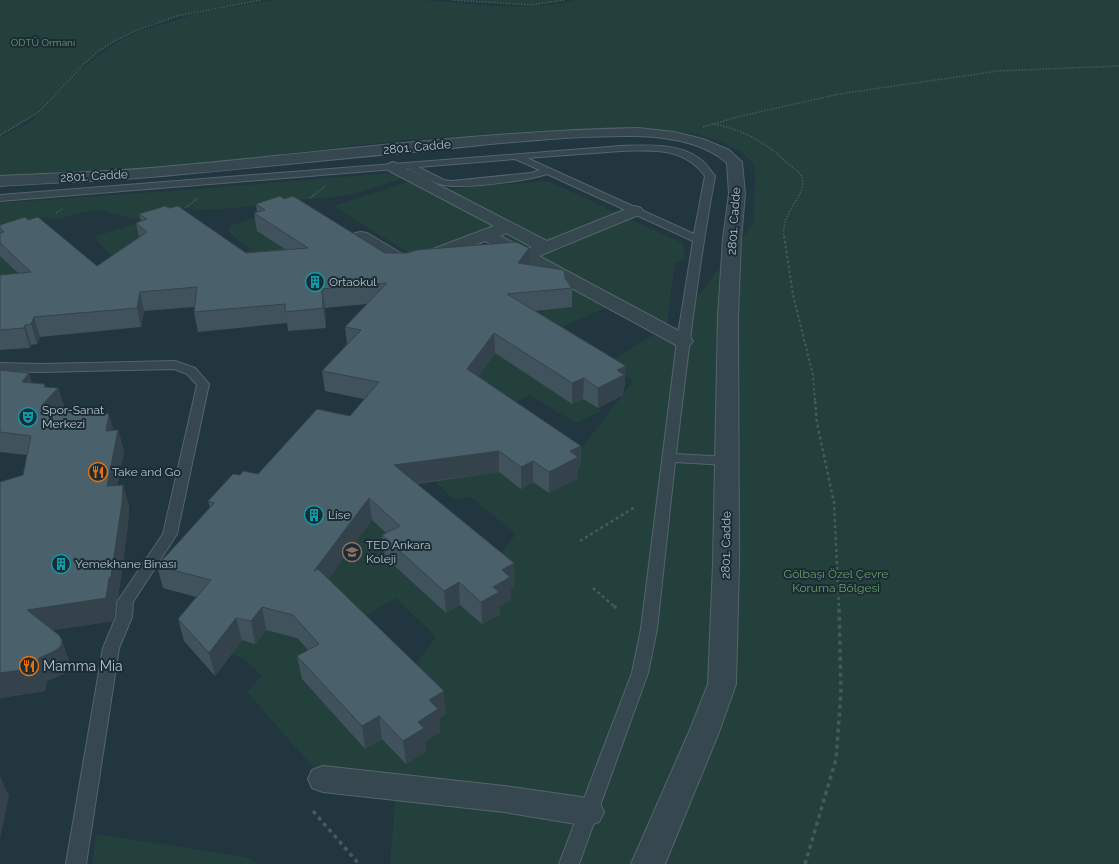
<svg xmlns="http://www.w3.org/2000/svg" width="1119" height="864" font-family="Raleway,sans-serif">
	<rect width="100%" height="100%" fill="#22363f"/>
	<!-- green -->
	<path fill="#24403c" d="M 0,0 L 261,0 C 211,8 140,19 99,51 C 84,63 71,76 57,91 C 50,99 43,109 35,115 C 24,123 11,128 0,135 Z
		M 272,0 C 321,0 370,0 418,0 C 469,2 526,14 575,0 L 1119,0 L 1119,864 L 390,864 L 397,782 L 318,773 L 247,692 L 262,675 L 244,659 L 228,652 L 242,640 L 269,626 L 275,632 L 287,635 L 290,631 L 323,667 L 302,679 L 365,749 L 406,677 L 436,637 L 396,598 L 354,622 L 315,574 L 330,577 L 372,520 L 403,548 L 446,613 L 461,605 L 516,534 L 471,497 L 453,499 L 435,481 L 464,446 L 521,488 L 533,482 L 548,492 L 633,381 L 609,362 L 653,335 L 665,340 L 754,222 L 755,177 L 754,164 L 743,153 L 723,142 L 698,134 L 644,128 L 593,129 L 462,136 L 403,140 L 207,163 L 0,177 L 0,137 L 31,122 L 69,81 L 91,61 L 121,40 L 137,32 L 203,12 Z
		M 452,0 L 564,0 L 532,5 Z
		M 404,172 L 410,176 L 351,195 L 275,202 L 239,208 L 197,210 L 185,208 L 157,216 L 135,219 L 101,210 L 83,212 L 58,219 L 46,217 L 0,230 L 0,203 L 210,188 Z
		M 417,179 L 442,192 L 468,187 L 548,181 L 682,243 L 686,259 L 675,263 L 666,332 L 486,235 L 420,260 L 334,206 Z
		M 254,218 L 267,227 L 293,255 L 229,257 L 251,250 L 229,232 L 230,226 Z
		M 137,223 L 172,266 L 84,270 L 115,260 L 94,237 Z
		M 0,256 L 25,279 L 0,294 Z
		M 532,264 L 605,308 L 542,336 L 520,321 L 544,311 L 536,305 Z
		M 502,343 L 518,368 L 572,404 L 583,399 L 602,411 L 576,423 L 530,395 L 499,410 L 468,389 Z
		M 96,834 L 245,857 L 259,864 L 92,864 Z"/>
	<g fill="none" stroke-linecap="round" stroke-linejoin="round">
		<defs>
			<path id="lane" d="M 621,146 C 647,145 679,143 700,159 C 706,163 710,170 715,176 C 698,268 687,361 676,454 L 726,457 L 731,458 L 733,461 L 731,464 L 726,465 L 675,462 L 657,629 L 648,673 L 579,864 L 559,864 L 632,673 L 641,629 L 677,341 L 693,241 L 547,174 C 527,181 459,190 440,184 C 429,181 416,173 407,168 L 0,201 L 0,195 ZM 621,151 C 653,150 684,147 705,176 L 694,234 L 527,158 ZM 515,159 L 540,170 L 531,173 L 452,181 L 444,180 L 418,167 Z
				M 175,361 L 195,368 L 209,384 L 177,534 L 133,602 L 132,617 L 119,648 L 86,864 L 66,864 L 103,648 L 116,617 L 117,602 L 163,534 L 197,385 L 187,374 L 174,369 L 41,372 L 0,371 L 0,363 L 41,364 Z"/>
			<path id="street" d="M 638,128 L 674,132 L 703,139 L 729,150 L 742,162 L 745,194 L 741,239 L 738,316 L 739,564 L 736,684 L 719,732 L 665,864 L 631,864 L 689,732 L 708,684 L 713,564 L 718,316 L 723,239 L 729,194 L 727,163 C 704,142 667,137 637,136 C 562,135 486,145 412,152 C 332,159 253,168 173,175 C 116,181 58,182 0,186 L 0,176 C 58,173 116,172 173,166 C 328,152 483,131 638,128 Z
				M 393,162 L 398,164 L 547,241 L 629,208 L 635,206 L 641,208 L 643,211 L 641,214 L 539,256 L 690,337 L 693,341 L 690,345 L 683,347 L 676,345 L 485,241 L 414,269 L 408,270 L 402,269 L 355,241 L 353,237 L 355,233 L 361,232 L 367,233 L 409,258 L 494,226 L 388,170 L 385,167 L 388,164 ZM 506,233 L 532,247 L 526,249 L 500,236 Z
				M 323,766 L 504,786 L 588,798 L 599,802 L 604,812 L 599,822 L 588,826 L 504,812 L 323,792 L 312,788 L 308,779 L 312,770 Z"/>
		</defs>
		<!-- lane casing -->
		<use href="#lane" stroke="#54646d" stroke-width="2"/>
		<!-- street casing -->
		<use href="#street" stroke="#54646d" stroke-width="2"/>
		<!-- path-far3 -->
		<path stroke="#425c59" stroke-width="1.5" stroke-dasharray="1.5 1.5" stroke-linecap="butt" d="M 452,0 L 532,5 L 564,0
			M 714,124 C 743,130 766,142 787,163 C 792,167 797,170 801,175 C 810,194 780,211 784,237
			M 703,127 L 737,117 L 839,94 L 998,71 L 1119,66
			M 0,135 L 38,113 L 83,65 L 99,51 L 116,40 L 135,31 L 177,16 L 261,0
			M 310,198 L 325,186
			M 185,208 L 199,197
			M 56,213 L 64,208"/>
		<!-- path-far2 -->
		<path stroke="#425c59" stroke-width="2" stroke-dasharray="2.5 2.5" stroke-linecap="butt" d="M 784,236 L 793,295 L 813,375 L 815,402"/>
		<!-- path-far1 -->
		<path stroke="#425c59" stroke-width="2.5" stroke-dasharray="3 3" stroke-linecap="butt" d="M 815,401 L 817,423 L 834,503 L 839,607
			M 580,541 L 635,507
			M 593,588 L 615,607"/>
		<!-- path -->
		<path stroke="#425c59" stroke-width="3.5" stroke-dasharray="4 4" stroke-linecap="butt" d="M 614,606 L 616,608
			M 313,811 L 359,864
			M 805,864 L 836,759 L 841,692 L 839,606"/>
		<!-- lane -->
		<use href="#lane" fill="#36474f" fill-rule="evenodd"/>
		<!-- street -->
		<use href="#street" fill="#36474f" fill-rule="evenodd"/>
	</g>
	<!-- wall -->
	<path fill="#40535c" d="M 284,199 L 385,253 L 530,265 L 565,278 L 572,288 L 572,307 L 534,311 L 625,386 L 624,387 L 623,395 L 598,408 L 583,399 L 572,404 L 495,353 L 478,376 L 581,446 L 580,467 L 578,468 L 578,478 L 549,493 L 533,482 L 521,489 L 499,472 L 417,484 L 515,586 L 511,588 L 511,600 L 500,606 L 500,614 L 482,624 L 460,605 L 446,613 L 385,557 L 382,535 L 386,533 L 372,520 L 328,579 L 446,714 L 439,718 L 440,732 L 425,742 L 426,751 L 406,764 L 382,739 L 365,749 L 302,679 L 297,656 L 308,650 L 297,638 L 266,630 L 255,644 L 242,640 L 215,676 L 184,641 L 178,619 L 196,597 L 163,588 L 157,566 L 210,508 L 208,501 L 240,475 L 258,474 L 350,416 L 364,399 L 325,391 L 322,371 L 347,344 L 345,327 L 367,304 L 325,308 L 326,328 L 288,331 L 287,323 L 198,332 L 194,312 L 194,307 L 144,311 L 141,327 L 40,337 L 37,344 L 31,345 L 30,348 L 0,350 L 0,275 L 18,273 L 0,256 L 0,225 L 28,220 L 97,266 L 139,237 L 136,223 L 141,221 L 139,214 L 246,253 L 285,249 L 257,231 L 254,213 L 257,212 L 256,204 Z
		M 0,370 L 32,383 L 46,388 L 58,388 L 64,408 L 114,430 L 118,430 L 124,451 L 117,485 L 123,485 L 129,507 L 128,525 L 118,598 L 116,602 L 113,621 L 53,630 L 70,663 L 69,669 L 63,674 L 47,681 L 45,691 L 0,698 L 0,482 L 23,475 L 27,455 L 0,452 Z"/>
	<!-- shaded-wall -->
	<path fill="#34434b" d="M 529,248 L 530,267 L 518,263 Z
		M 322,289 L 325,308 L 326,328 L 323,308 Z
		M 140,292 L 144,311 L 141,327 L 137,308 Z
		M 34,317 L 40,337 L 37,344 L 31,324 Z
		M 25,325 L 31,345 L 30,348 L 24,328 Z
		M 494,333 L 495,353 L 468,389 L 467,369 Z
		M 626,366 L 625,386 L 624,387 L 623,395 L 598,408 L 598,388 L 617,370 Z
		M 29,373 L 35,393 L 22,382 Z
		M 584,378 L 583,399 L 572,404 L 572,383 Z
		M 45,384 L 49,397 L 58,388 L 65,409 L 42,405 L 44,387 Z
		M 109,414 L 115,435 L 106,431 Z
		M 118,430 L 124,451 L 113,508 L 107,486 Z
		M 581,446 L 580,467 L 578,468 L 578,478 L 549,493 L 549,472 L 570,451 Z
		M 499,451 L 499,472 L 396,486 L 394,465 Z
		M 533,461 L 533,482 L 521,489 L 521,467 Z
		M 123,485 L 129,507 L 128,525 L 118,598 L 116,602 L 113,621 L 35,633 L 27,610 Z
		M 369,498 L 372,520 L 318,593 L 314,571 Z
		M 514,563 L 515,586 L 511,588 L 511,600 L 500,606 L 500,614 L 482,624 L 481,602 L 493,587 L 502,570 Z
		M 459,582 L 460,605 L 446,613 L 444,591 Z
		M 262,607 L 266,630 L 255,644 L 251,621 Z
		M 236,618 L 242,640 L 215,676 L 209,653 Z
		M 62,640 L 70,663 L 69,669 L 63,674 L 47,681 L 45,691 L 0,698 L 0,673 L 39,658 Z
		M 444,691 L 446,714 L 439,718 L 440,732 L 425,742 L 426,751 L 406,764 L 403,741 L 418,722 L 429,700 Z
		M 379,716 L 382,739 L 365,749 L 362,726 Z
		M 0,776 L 9,796 L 0,839 Z"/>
	<!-- building -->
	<path fill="#4a606b" stroke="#34434b" d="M 280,196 L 284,199 L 293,196 L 385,253 L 407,253 L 417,250 L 516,242 L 529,248 L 518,263 L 564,270 L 565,278 L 572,288 L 507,294 L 626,366 L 617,370 L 624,375 L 598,388 L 584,378 L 572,383 L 494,333 L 467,369 L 581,446 L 570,451 L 578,457 L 549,472 L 533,461 L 521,467 L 499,451 L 394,465 L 514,563 L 502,570 L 510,577 L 493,587 L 499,592 L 481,602 L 459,582 L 444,591 L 382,535 L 400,526 L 369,498 L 314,571 L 318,569 L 444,691 L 429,700 L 438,709 L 418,722 L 424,728 L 403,741 L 379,716 L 362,726 L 297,656 L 319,644 L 293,615 L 262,607 L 251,621 L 236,618 L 209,653 L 178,619 L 211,580 L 157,566 L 214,503 L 208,501 L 233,474 L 240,475 L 243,471 L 258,474 L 317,409 L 350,416 L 379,382 L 322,371 L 361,330 L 345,327 L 387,283 L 322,289 L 323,308 L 285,312 L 285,304 L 194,312 L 197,287 L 140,292 L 137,308 L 34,317 L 31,324 L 25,325 L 24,328 L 0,330 L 0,275 L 31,272 L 0,243 L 0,233 L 4,232 L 0,228 L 0,225 L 25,217 L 28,220 L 38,217 L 97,266 L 147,232 L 136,223 L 147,219 L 139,214 L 165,206 L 169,208 L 178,206 L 246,253 L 308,248 L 254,213 L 265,210 L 256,204 Z
		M 0,370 L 29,373 L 22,382 L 45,384 L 44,387 L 58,388 L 42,405 L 109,414 L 106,431 L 118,430 L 107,486 L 123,485 L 122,503 L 111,576 L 109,579 L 106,598 L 27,610 L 59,635 L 62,640 L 61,646 L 55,651 L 39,658 L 36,668 L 0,673 L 0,482 L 23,475 L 31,436 L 0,432 Z"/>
	<!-- icons -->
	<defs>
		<symbol id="building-ring" viewBox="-11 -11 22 22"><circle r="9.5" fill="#1b2c34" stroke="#0f9aa8" stroke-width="1.5"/><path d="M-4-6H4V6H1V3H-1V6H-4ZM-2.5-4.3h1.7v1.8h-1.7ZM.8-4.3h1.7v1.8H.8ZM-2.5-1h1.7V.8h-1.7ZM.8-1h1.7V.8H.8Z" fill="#0f9aa8"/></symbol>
		<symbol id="theatre-ring" viewBox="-11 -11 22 22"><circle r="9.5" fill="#1b2c34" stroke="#0f9aa8" stroke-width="1.5"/><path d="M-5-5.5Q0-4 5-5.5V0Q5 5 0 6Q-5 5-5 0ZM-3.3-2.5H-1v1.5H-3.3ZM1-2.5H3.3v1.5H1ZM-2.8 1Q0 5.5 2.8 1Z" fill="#0f9aa8"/></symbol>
		<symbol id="restaurant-ring" viewBox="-11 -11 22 22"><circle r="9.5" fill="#1b2c34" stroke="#e8710a" stroke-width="1.5"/><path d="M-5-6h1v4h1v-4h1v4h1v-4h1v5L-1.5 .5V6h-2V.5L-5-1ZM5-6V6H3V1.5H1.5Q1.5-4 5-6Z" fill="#e8710a"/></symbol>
		<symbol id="school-ring" viewBox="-11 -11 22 22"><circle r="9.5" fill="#1b2c34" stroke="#8d6e63" stroke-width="1.5"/><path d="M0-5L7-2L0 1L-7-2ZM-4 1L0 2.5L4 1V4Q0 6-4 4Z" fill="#8d6e63"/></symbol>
	</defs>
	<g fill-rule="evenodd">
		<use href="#building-ring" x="304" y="271" width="22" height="22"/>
		<use href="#theatre-ring" x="17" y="406" width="22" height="22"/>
		<use href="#restaurant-ring" x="87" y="461" width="22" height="22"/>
		<use href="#building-ring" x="303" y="504" width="22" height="22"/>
		<use href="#school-ring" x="341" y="541" width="22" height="22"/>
		<use href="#building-ring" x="50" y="553" width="22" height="22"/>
		<use href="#restaurant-ring" x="18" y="655" width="22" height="22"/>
	</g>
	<g text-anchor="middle" stroke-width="4" stroke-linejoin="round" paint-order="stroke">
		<!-- far-park labels -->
		<g font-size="10" fill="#689d67" stroke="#1b2c34">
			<text x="43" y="46">ODTÜ Ormanı</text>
		</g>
		<!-- street labels -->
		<g font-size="12" fill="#b2c1ca" stroke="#1b2c34">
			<text transform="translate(417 147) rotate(-5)" y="4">2801. Cadde</text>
			<text transform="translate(94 176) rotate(-3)" y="4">2801. Cadde</text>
			<text transform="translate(734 221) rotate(-86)" y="4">2801. Cadde</text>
			<text transform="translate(726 545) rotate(-89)" y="4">2801. Cadde</text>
		</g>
		<!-- poi labels -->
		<g font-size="12" fill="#b2c1ca" stroke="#1b2c34" text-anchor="start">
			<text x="329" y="286">Ortaokul</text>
			<text x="42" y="414">Spor-Sanat<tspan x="42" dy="14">Merkezi</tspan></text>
			<text x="112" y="476">Take and Go</text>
			<text x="328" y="519">Lise</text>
			<text x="366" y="549">TED Ankara<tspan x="366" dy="14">Koleji</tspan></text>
			<text x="75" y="568">Yemekhane Binası</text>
		</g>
		<!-- park labels -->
		<g font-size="12" fill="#689d67" stroke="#1b2c34">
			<text x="836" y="578">Gölbaşı Özel Çevre<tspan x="836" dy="14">Koruma Bölgesi</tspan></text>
		</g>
		<!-- near-poi labels -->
		<g font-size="14" fill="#b2c1ca" stroke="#1b2c34" text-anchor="start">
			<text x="43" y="671">Mamma Mia</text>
		</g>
	</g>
</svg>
